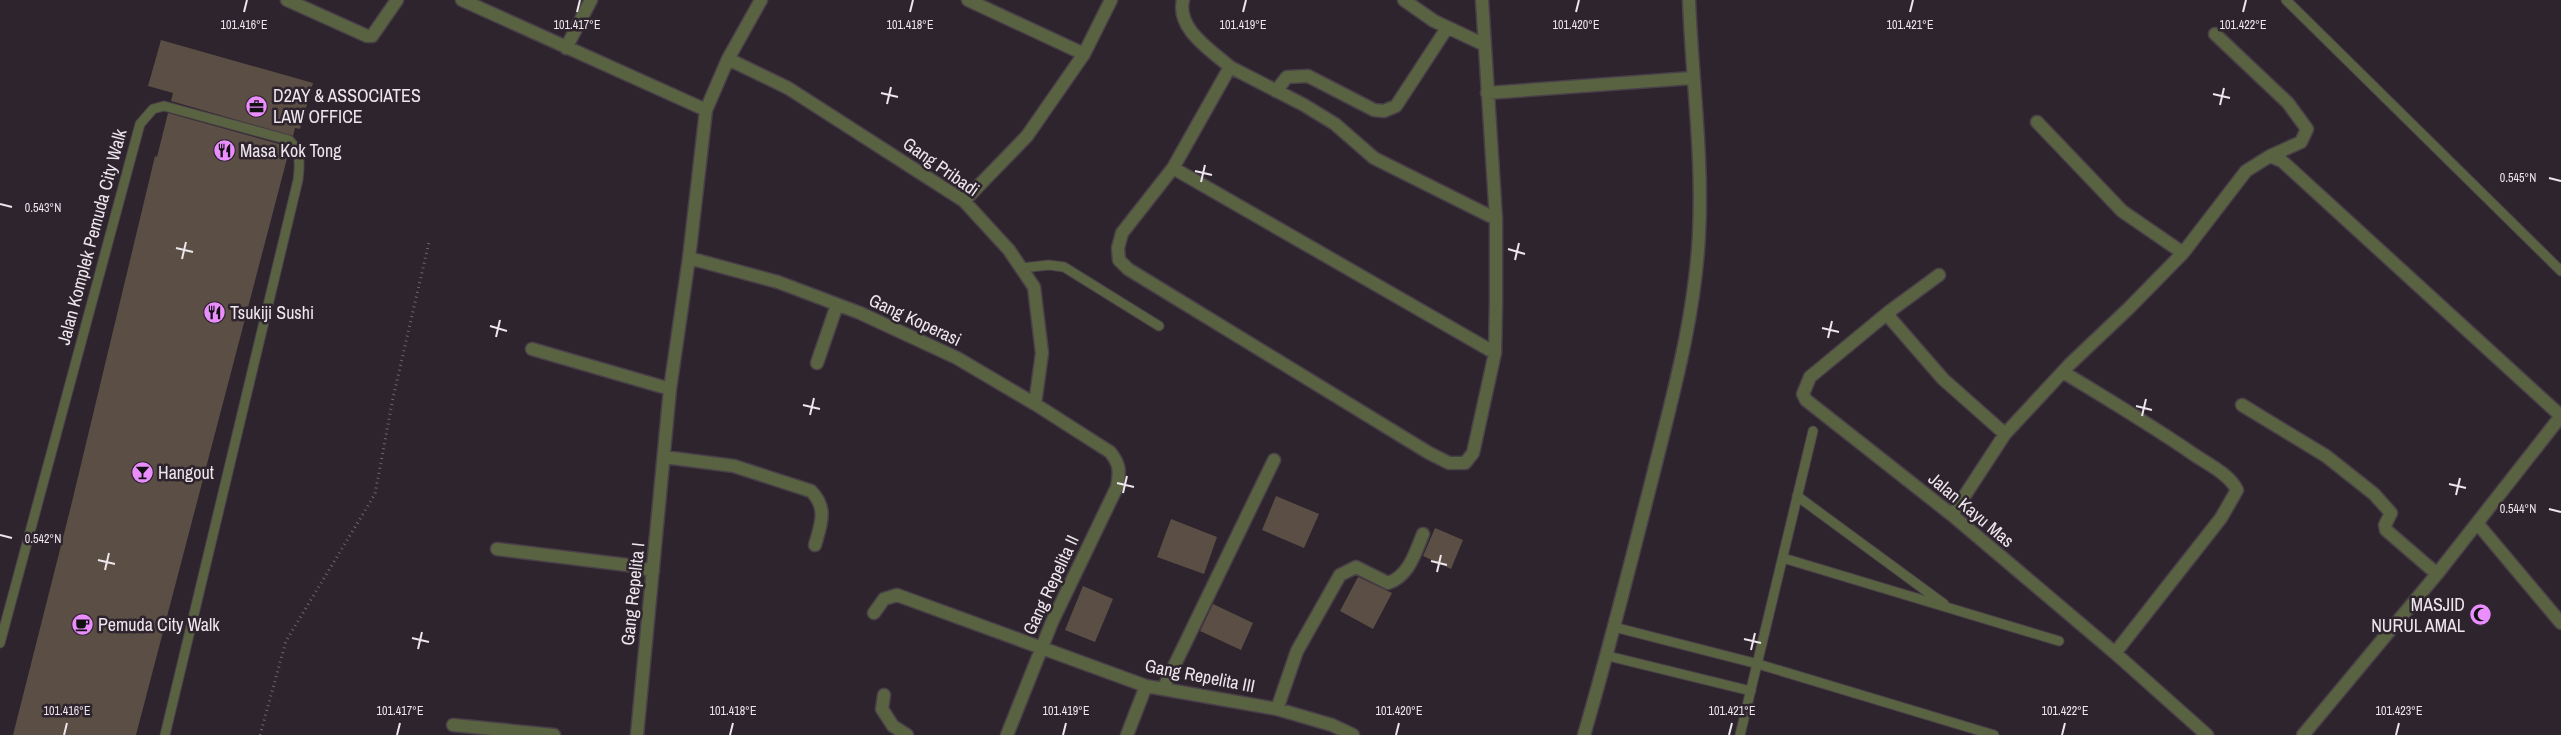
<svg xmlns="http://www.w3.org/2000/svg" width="2561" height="735" font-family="'Archivo Narrow',sans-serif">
	<rect width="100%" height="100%" fill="#2e242e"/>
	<!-- building -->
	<path fill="#5b4e44" d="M 161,40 L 313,83 L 300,129 L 295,128 L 293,136 L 171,101 L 173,93 L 148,86 Z
		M 168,113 L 286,146 L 289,151 L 136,735 L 13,735 L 71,506 L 155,156 L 157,157 Z
		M 1276,496 L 1319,514 L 1304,548 L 1262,530 Z
		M 1171,519 L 1217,537 L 1204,574 L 1157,557 Z
		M 1435,528 L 1463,540 L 1451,569 L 1423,556 Z
		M 1358,577 L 1392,593 L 1373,629 L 1340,611 Z
		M 1083,586 L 1113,599 L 1095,642 L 1065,630 Z
		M 1213,604 L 1253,623 L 1241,650 L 1200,631 Z"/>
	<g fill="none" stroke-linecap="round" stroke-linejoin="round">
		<defs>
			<path id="service" d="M 2286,0 L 2561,271
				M 1021,268 L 1049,265 L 1064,267 L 1159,326
				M 1797,496 L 1944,604
				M 1783,558 L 2059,641
				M 1614,627 L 1758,664 L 1994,735
				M 0,643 L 140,124 L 153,109 L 164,106 L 289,140 C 301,152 300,165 298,180 L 165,735
				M 1608,656 L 1751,691
				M 1740,735 L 1813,431"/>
			<path id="minor" d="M 287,0 L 367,36 L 372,36 L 397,0
				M 462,0 L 706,110
				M 968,0 L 1084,54
				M 1183,0 C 1176,29 1211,50 1230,67
				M 1404,0 L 1434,21 L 1485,45
				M 1482,0 L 1496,219 L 1496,303 L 1495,353 L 1473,453 L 1465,463 L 1449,463 L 1429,453 L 1128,269 L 1119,260 L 1118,248 L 1122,233 L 1173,168 L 1230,67 L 1304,105 L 1335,124 L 1374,158 L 1496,219
				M 2215,34 L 2288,103 L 2307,129 L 2301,142 L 2270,156
				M 566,48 L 591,0
				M 728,59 L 788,88 L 964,201 L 1009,250 L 1034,287 L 1042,353 L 1035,404
				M 1276,91 L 1287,77 L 1308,76 L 1374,110 L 1384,111 L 1396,106 L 1447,28
				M 1487,93 L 1692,78
				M 2037,122 L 2122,211 L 2183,253
				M 1173,168 L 1495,353
				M 964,201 L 1027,136 L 1084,54 L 1111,0
				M 689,258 L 778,282 L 860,313 L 957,358 L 1035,404 L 1110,452 C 1120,464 1120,471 1117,487 L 1052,622 L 1007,735
				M 1939,275 L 1890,311 L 1890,318 L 1943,379 L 2005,434
				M 1890,311 L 1810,377 L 1803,394 L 1806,400 L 1952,515 L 2115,653 L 2207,735
				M 532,349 L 670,389
				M 817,363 L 837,305
				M 2063,372 C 2107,399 2151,425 2193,454 C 2208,464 2229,474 2237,490 L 2221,518 L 2115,653
				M 2242,405 L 2326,456 L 2374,494 L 2391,513 L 2385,525 L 2386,530 L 2437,574
				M 664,457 L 734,466 L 811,491 C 828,508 821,524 815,545
				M 1952,515 L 2005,434 L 2070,364 L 2128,309 L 2183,253 L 2246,171 L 2270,156 L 2282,161 L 2561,416 L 2437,574 L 2303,735
				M 2477,523 L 2561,623
				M 497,549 L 627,565 L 653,571
				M 874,613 L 884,599 L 897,595 L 1146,686 L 1277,709 L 1332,725 L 1353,735
				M 1163,689 L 1274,460
				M 884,695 L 882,709 L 893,726 L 907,735
				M 1277,709 L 1297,651 L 1340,575 L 1356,567 L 1388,583 C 1409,576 1415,553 1423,534
				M 453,725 L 554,735
				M 637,735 L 670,389 L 689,258 L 706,110 L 728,59 L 761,0
				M 1127,735 L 1146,686
				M 1584,735 C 1609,650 1630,565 1652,479 C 1672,398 1695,318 1699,234 C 1703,156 1692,78 1689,0"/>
		</defs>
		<!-- service casing -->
		<use href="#service" stroke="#493f49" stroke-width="11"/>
		<!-- minor casing -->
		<use href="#minor" stroke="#493f49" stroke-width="15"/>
		<!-- path -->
		<path stroke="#6d646d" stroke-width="3" stroke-dasharray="1 4" stroke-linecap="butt" d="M 260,735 L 286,641 L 375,494 L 393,398 L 429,242"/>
		<!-- service -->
		<use href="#service" stroke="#596341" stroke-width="9"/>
		<!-- minor -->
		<use href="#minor" stroke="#596341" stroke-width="12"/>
	</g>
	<!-- ticks -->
	<path fill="none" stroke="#ede6ed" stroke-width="2" d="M 244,12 L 247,0M 577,12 L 580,0M 910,12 L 913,0M 1243,12 L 1246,0M 1576,12 L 1579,0M 1910,12 L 1913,0M 2243,12 L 2246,0M 881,93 L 898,97M 2213,94 L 2230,98M 887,104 L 891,87M 2220,105 L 2224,88M 1195,171 L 1212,175M 2549,178 L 2561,181M 1201,182 L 1205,165M 0,204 L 12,207M 176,248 L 193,252M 1508,249 L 1525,254M 182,259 L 186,242M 1515,260 L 1519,243M 490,326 L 507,331M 1822,328 L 1839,332M 496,337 L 500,320M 1828,338 L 1832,321M 803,405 L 820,409M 2136,406 L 2152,410M 810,415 L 814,398M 2142,416 L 2146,399M 1117,483 L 1134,487M 2449,484 L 2466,488M 1123,493 L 1127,476M 2456,495 L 2460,478M 2549,509 L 2561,512M 0,535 L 12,538M 98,560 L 115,564M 1431,561 L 1447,565M 105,570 L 109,553M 1437,572 L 1441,555M 412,638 L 429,642M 1744,639 L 1761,643M 418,649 L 422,632M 1751,650 L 1755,633M 64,735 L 67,723M 397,735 L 400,723M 730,735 L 733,723M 1063,735 L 1066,723M 1396,735 L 1399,723M 1729,735 L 1732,723M 2062,735 L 2065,723M 2396,735 L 2399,723"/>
	<!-- icons -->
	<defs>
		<symbol id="office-disc" viewBox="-11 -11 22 22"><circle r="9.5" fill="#ea8dfd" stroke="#2e242e"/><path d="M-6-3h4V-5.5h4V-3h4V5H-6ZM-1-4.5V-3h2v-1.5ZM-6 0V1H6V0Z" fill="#111"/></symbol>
		<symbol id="restaurant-disc" viewBox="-11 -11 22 22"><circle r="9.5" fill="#ea8dfd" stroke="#2e242e"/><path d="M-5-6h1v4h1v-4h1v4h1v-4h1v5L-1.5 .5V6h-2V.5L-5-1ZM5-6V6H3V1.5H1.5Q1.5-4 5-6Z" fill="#111"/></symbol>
		<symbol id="bar-disc" viewBox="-11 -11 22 22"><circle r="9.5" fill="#ea8dfd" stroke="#2e242e"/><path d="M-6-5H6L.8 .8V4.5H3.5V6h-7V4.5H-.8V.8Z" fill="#111"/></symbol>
		<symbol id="mosque-disc" viewBox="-11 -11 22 22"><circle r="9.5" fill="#ea8dfd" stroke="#2e242e"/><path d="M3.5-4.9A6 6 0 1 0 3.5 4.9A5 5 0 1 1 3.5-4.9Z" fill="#111"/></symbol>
		<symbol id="cafe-disc" viewBox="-11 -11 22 22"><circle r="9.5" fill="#ea8dfd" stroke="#2e242e"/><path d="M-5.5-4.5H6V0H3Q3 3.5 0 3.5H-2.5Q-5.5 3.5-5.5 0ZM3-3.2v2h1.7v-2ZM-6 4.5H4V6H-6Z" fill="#111"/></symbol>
	</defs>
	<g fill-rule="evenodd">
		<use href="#office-disc" x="244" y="94" width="25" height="25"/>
		<use href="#restaurant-disc" x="212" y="138" width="25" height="25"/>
		<use href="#restaurant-disc" x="202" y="300" width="25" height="25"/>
		<use href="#bar-disc" x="130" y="460" width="25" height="25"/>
		<use href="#mosque-disc" x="2468" y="602" width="25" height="25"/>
		<use href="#cafe-disc" x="70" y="612" width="25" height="25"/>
	</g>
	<g text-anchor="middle" stroke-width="5" stroke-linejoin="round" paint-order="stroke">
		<!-- poi labels -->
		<g font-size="18" fill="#ede6ed" stroke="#2e242e" text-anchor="start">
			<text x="273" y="102">D2AY &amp; ASSOCIATES<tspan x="273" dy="21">LAW OFFICE</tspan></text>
			<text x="240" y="157">Masa Kok Tong</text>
			<text x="230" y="319">Tsukiji Sushi</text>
			<text x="158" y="479">Hangout</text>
			<text x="2465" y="611" text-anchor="end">MASJID<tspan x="2465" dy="21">NURUL AMAL</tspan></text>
			<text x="98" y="631">Pemuda City Walk</text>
		</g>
		<!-- street labels -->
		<g font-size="18" fill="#ede6ed" stroke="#2e242e">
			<text transform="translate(941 167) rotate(35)" y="6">Gang Pribadi</text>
			<text transform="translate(92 237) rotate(-75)" y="6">Jalan Komplek Pemuda City Walk</text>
			<text transform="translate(915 320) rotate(25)" y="6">Gang Koperasi</text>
			<text transform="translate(1971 510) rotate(40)" y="6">Jalan Kayu Mas</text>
			<text transform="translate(1051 585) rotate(-65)" y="6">Gang Repelita II</text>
			<text transform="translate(633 594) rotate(-84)" y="6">Gang Repelita I</text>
			<text transform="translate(1200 676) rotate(11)" y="6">Gang Repelita III</text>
		</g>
	</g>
	<g font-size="12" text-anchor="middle" fill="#ede6ed" stroke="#2e242e" stroke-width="5" stroke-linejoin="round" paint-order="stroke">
		<text x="244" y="29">101.416°E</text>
		<text x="577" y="29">101.417°E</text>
		<text x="910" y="29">101.418°E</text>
		<text x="1243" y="29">101.419°E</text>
		<text x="1576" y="29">101.420°E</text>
		<text x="1910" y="29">101.421°E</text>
		<text x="2243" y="29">101.422°E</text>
		<text x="2518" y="182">0.545°N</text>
		<text x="43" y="212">0.543°N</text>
		<text x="2518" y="513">0.544°N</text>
		<text x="43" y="543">0.542°N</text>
		<text x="67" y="715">101.416°E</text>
		<text x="400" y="715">101.417°E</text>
		<text x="733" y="715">101.418°E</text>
		<text x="1066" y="715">101.419°E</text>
		<text x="1399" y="715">101.420°E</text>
		<text x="1732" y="715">101.421°E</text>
		<text x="2065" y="715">101.422°E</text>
		<text x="2399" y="715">101.423°E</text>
	</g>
</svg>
